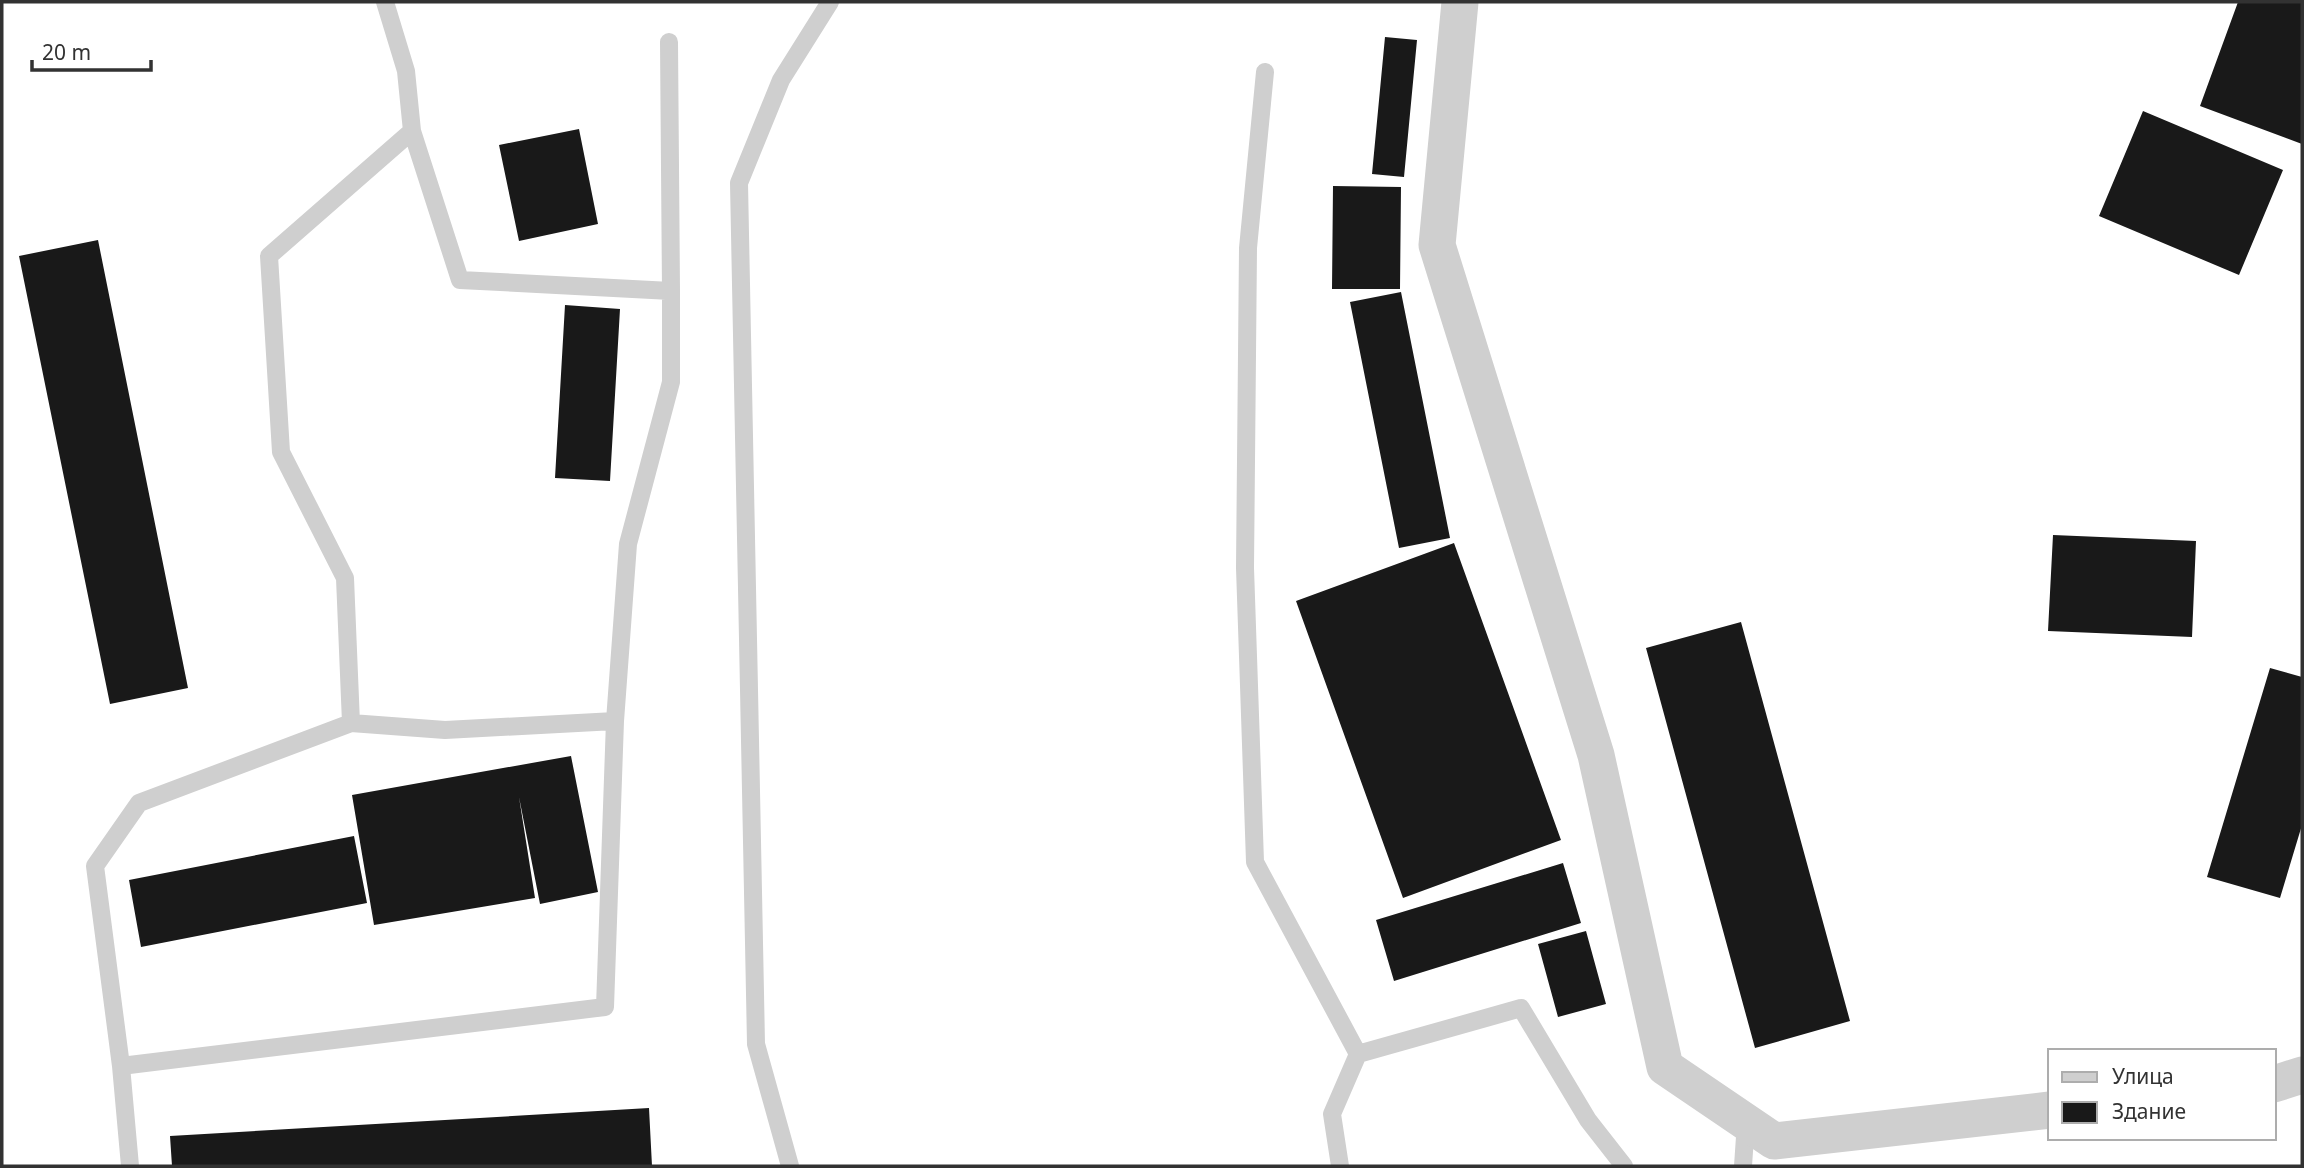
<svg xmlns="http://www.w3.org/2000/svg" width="2304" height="1168" font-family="'Noto Sans',sans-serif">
	<rect width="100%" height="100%" fill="#fff"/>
	<!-- building -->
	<path fill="#191919" d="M 2238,2 L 2302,2 L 2302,144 L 2200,106 Z
		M 1385,37 L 1417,40 L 1404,177 L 1372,174 Z
		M 2143,111 L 2283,170 L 2239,275 L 2099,216 Z
		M 579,129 L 598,224 L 519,241 L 499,145 Z
		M 1333,186 L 1401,187 L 1400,289 L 1332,289 Z
		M 98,240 L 188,688 L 110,704 L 19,256 Z
		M 1401,292 L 1450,538 L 1399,548 L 1350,302 Z
		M 565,305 L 620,309 L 610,481 L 555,478 Z
		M 2053,535 L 2196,541 L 2192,637 L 2048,631 Z
		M 1454,543 L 1561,840 L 1403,898 L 1296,601 Z
		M 1741,622 L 1850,1021 L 1755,1048 L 1646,648 Z
		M 2270,668 L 2302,677 L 2302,825 L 2280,898 L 2207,877 Z
		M 571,756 L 598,892 L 540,904 L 519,797 L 535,898 L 374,925 L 352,795 Z
		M 354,836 L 367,903 L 141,947 L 129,880 Z
		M 1563,863 L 1581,923 L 1394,981 L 1376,920 Z
		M 1586,931 L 1606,1004 L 1558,1017 L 1538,944 Z
		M 649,1108 L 652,1166 L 172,1166 L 170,1136 Z"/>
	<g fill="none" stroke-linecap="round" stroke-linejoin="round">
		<!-- service -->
		<path stroke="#cfcfcf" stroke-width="18" d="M 669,42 L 671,291
			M 1265,72 L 1248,248 L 1245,568 L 1255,862 L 1358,1054 L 1332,1114 L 1340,1166
			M 351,723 L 445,730 L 615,721
			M 1358,1054 L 1521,1008 L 1588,1120 L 1624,1166
			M 121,1066 L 605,1007 L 615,721 L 628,544 L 671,382 L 671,291 L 460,280 L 412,131
			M 130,1166 L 121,1066 L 95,866 L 139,803 L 351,723 L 345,578 L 281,452 L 269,256 L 412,131 L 406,71 L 385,2
			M 790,1166 L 756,1044 L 739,183 L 781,80 L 830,2
			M 1743,1166 L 1746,1122"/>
		<!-- minor -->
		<path stroke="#cfcfcf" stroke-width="37" d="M 1460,2 L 1437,245 L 1596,755 L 1665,1067 L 1774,1141 L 2050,1110
			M 2274,1084 L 2302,1075"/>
	</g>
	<!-- border -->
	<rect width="2304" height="1168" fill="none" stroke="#323232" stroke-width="7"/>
	<!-- legend -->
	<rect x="2048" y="1049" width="228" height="91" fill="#ffffff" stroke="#adadad" stroke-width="2"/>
	<rect x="2062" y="1072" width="35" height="10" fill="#cfcfcf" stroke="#adadad" stroke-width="2"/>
	<text x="2112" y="1084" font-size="21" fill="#323232">Улица</text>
	<rect x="2062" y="1102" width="35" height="21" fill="#191919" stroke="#adadad" stroke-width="2"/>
	<text x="2112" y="1119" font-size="21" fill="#323232">Здание</text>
	<!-- scale -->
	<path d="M32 60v10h119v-10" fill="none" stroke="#323232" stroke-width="3.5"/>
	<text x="42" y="60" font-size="21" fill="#323232" stroke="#ffffff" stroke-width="5" paint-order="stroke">20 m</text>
</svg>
